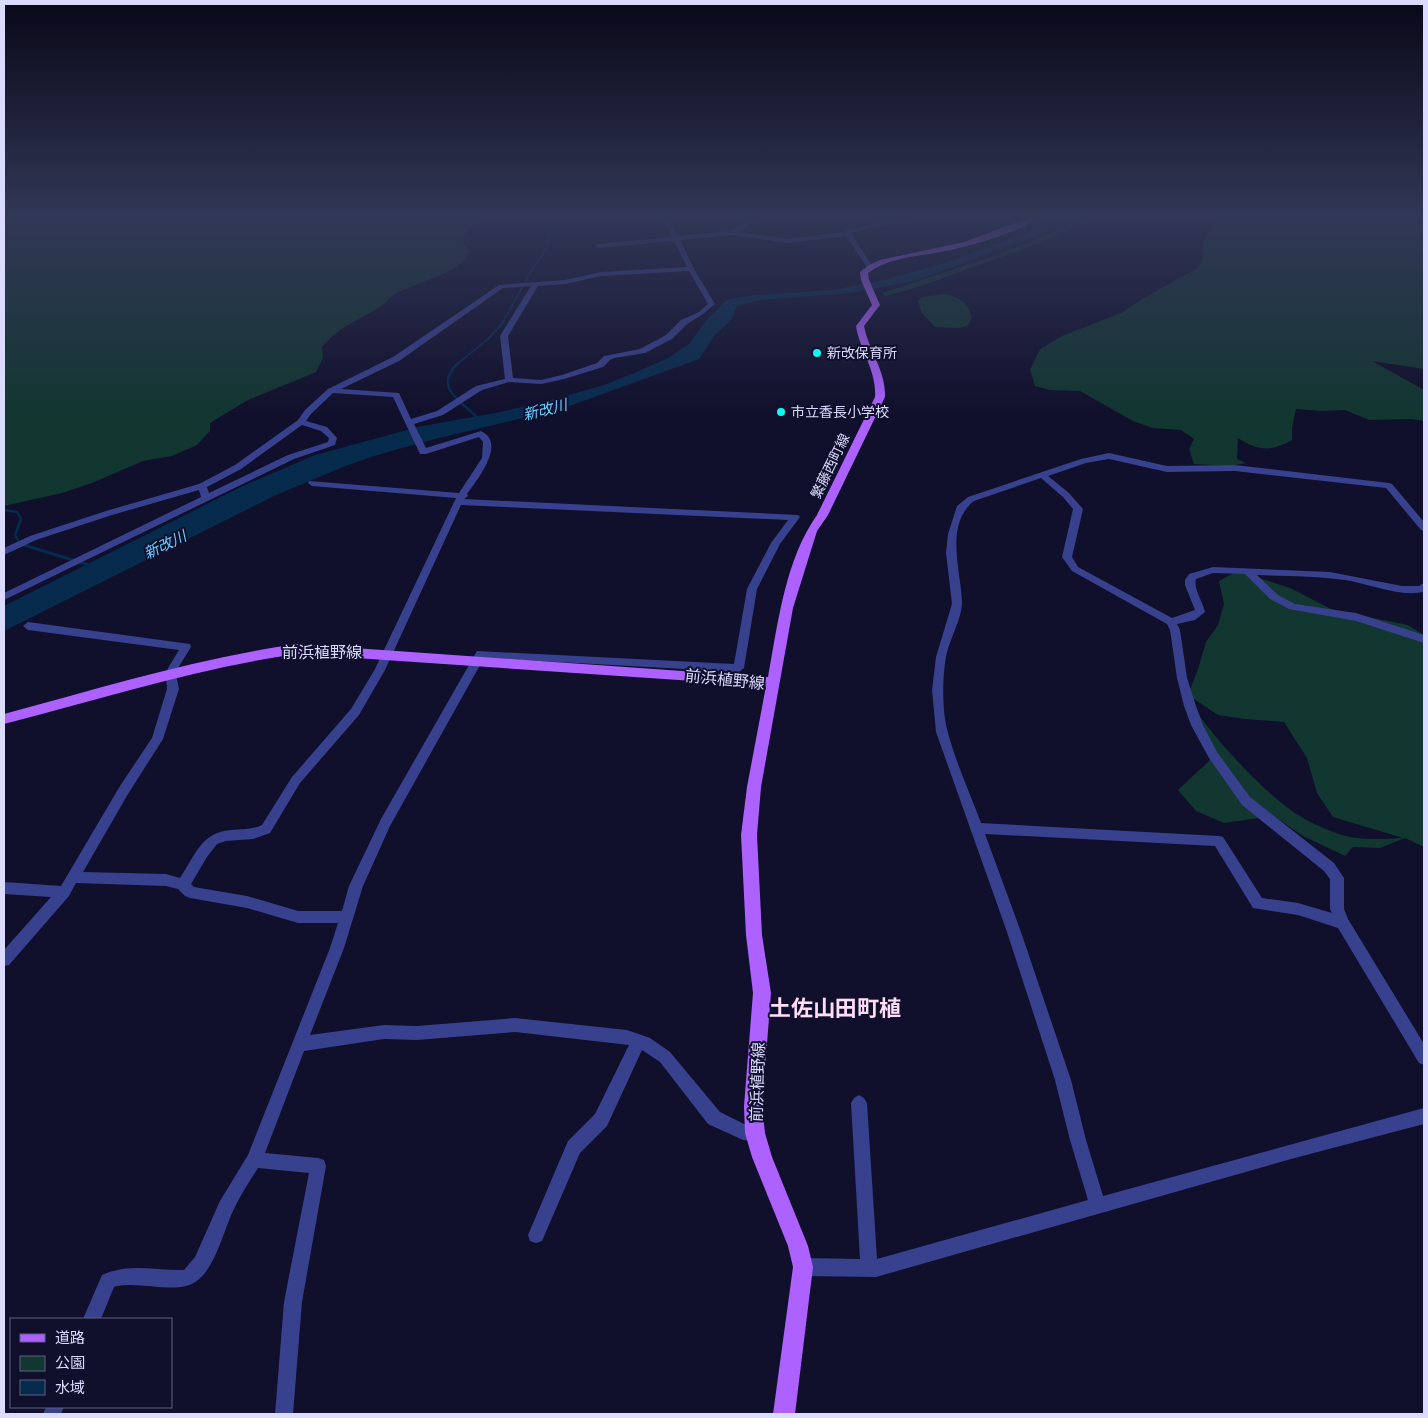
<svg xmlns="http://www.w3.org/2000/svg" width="1428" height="1418" font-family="'Work Sans','Noto Sans JP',sans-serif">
	<rect width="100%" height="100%" fill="#100f2c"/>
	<!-- green -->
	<path fill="#123630" d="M 4,218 L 497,218 C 482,223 464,225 463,243 L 470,251 C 462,275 413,282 392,296 C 388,298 386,304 381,306 C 357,322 342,324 322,347 L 323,358 L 316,372 L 248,400 L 210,423 L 210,431 L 197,445 L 172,456 L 143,461 L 92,483 L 62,493 L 4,506 Z
		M 1082,218 L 1095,218 C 1059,236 1022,250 984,263 C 951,275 919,288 885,296 L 882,293 L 994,256 L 1053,233 Z
		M 1217,218 L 1424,218 L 1424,369 L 1372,361 L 1424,390 L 1424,421 L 1412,419 L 1369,420 L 1345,410 L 1322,411 L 1296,409 L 1292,428 L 1292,440 C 1271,452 1258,451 1238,438 L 1237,459 L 1246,463 L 1230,466 L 1194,464 L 1189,449 L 1194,439 L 1181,430 L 1153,428 L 1133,421 L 1080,391 L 1050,390 L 1035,386 L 1030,370 L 1040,349 L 1062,336 L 1123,312 L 1142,299 L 1196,269 C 1205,260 1202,259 1203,248 C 1203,238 1211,226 1217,218 Z
		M 945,294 C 960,297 968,303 972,318 L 967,326 L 958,328 L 935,327 L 922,313 L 918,301 L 922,297 Z
		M 1237,571 L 1290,588 L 1333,610 L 1408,625 L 1424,635 L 1424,847 L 1405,838 L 1380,848 L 1353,847 L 1345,856 L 1303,836 L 1274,816 L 1224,823 L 1196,811 L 1178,790 L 1209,761 L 1213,752 L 1194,708 C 1216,740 1257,785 1288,808 C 1302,819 1322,828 1339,834 C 1360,841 1382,839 1403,838 L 1333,817 L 1317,793 L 1307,758 L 1284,722 L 1245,719 L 1218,715 L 1188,695 L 1198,669 L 1206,642 L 1218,625 L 1224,604 L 1219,581 Z"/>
	<!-- water -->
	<path fill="#072b4d" d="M 1064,218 L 1084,218 L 915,281 L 850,293 L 759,300 L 737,306 L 731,320 L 715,335 L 699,359 L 564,408 L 427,441 L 374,456 L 343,467 L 274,496 L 4,631 L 4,606 L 245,485 L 315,455 L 422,426 L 501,412 L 558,398 L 604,385 L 639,371 L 668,358 L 689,344 L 705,322 L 723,303 L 729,299 L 757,295 L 833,290 L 884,280 L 948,262 Z"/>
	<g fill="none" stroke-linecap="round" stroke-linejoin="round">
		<!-- stream-far2 -->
		<path stroke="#072b4d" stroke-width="2" d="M 457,364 L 487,340 L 502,324 L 528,277 L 545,251 L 550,233 L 547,225 L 539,218"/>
		<!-- stream-far1 -->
		<path stroke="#072b4d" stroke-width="2.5" d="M 458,363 C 433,387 459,400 477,417
			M 4,510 L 17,512 L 21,519 L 15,535 L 19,542 L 27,546"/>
		<!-- stream -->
		<path stroke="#072b4d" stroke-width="3" d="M 24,545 L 89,565"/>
		<!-- minor -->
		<path fill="#38418e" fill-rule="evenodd" d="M 663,218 L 669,218 L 678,236 L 731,231 L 751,218 L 759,218 L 739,232 L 787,239 L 844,232 L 847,230 L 901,218 L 914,218 L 851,233 L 872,266 L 869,268 L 867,267 L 846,236 L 787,243 L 733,235 L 680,240 L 694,269 L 715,304 L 703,314 L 687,324 L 672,339 L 645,353 L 614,358 L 610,360 L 603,367 L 564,379 L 541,384 L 509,382 L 482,390 L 443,415 L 414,424 L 426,448 L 481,431 C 507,443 477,480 467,494 L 468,496 L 464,499 L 798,515 L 800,517 L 780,544 L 757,589 L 744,668 L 739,672 L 484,658 L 390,826 L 363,886 L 344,948 L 310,1035 L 384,1025 L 417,1026 L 515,1018 L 627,1030 L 650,1038 L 670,1052 L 720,1112 L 744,1124 L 761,1127 L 763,1133 L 761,1139 L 755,1141 L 743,1140 L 708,1124 L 660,1062 L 642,1050 L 607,1126 L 580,1153 L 542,1241 L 536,1243 L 530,1241 L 528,1235 L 568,1141 L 595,1114 L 629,1045 L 515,1032 L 417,1040 L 384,1039 L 304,1051 L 265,1153 L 318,1158 L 324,1160 L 326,1166 L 302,1302 L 293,1414 L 275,1414 L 284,1302 L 309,1173 L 258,1168 C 249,1182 240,1196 233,1211 C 222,1234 213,1280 186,1286 C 165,1291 140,1282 117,1286 L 114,1287 L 101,1319 L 83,1319 L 102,1275 C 130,1262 155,1271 184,1270 L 195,1257 L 220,1201 L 248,1155 L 330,948 L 338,923 L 298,923 L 247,908 L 190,898 L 185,896 L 178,889 L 166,886 L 76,883 L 69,896 L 9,965 L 4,966 L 4,950 L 51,897 L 4,894 L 4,882 L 61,886 L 120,786 L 152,738 L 167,689 L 166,675 L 168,668 L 179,650 L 28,630 L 23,626 L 28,622 L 190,644 L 191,647 L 178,668 L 176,675 L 179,689 L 163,739 L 128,794 L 83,872 L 166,874 L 180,878 C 195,856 201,832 231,830 C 241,829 252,830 262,825 L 292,777 L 351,709 L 375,669 L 456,498 L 312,486 L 308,483 L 309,481 L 459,493 L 482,458 L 483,442 L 479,437 L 426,454 L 420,454 L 393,397 L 333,393 L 311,414 L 306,421 L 327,427 L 337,438 L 335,445 L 294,459 L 4,600 L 4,593 L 201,497 L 199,490 L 112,515 L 36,540 L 4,555 L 4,548 L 30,536 L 106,511 L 199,484 L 235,465 L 298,420 L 305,410 L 328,389 L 393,357 L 499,285 L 565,280 L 601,272 L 687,267 L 674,241 L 598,248 L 595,246 L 598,244 L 672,237 ZM 689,271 L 708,304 L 699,312 L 681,320 L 666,335 L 640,349 L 604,356 L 597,363 L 562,375 L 541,380 L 513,378 L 508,336 L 538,286 L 565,284 L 601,276 ZM 531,286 L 500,336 L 505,379 L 476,386 L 437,411 L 411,419 L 399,393 L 341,389 L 399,361 L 503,288 ZM 302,425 L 321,431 L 329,438 L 328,442 L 288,455 L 209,493 L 207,487 L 241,469 ZM 461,505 L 788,520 L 771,543 L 747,589 L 734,664 L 477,651 L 381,819 L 349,886 L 342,911 L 298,911 L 247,896 L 194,887 L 191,884 L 207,857 L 217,844 L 226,841 L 253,839 L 270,833 L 300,783 L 359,715 L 385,670 Z
			M 1109,453 L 1167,466 L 1235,465 L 1389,483 L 1392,484 L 1424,522 L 1424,531 L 1421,530 L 1386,488 L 1235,471 L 1167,472 L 1109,459 L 1086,463 L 1048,476 L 1069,493 L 1083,509 L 1072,557 L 1078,567 L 1172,618 L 1195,610 L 1185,585 L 1185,580 L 1189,574 L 1213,567 L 1330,572 L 1402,586 L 1419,586 L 1424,583 L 1424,592 C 1397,597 1371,584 1345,580 C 1316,576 1286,576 1257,575 L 1278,595 L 1295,604 L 1356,613 L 1424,635 L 1424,643 L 1356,621 L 1289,609 L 1270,599 L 1245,574 L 1213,573 L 1196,579 C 1193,588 1203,602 1205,612 L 1195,620 L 1177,624 L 1180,630 L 1187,678 L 1196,706 L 1203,725 L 1217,752 L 1250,797 L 1334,863 L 1344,878 L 1344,909 L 1348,919 L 1424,1044 L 1424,1065 L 1419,1063 L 1338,928 L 1298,915 L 1253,908 L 1215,846 L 985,834 L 1021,932 L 1071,1080 L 1086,1140 L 1103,1196 L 1424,1108 L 1424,1124 L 1291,1159 L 876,1277 L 803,1276 L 797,1273 L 794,1267 L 797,1261 L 803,1258 L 860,1259 L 851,1103 L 854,1098 L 859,1095 L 864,1098 L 867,1103 L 877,1259 L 1088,1200 L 1070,1140 L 1055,1080 L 1007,932 L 936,732 L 932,690 L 936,657 L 952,604 L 946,553 L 948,534 L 957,506 L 968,497 L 1081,459 ZM 1041,478 L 1063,497 L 1073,509 L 1062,557 L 1072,571 L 1167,624 L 1170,630 L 1177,678 L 1184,706 L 1191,725 L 1209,758 L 1242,805 L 1324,871 L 1330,879 L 1330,909 L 1332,913 L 1298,903 L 1262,898 L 1223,837 L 1219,836 L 981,823 C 970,793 956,763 948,733 C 942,712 942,679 946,657 C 949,640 962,619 962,602 C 961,570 944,525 974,501 Z
			M 46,1407 L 64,1407 L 61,1414 L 43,1414 Z"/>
		<!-- major -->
		<path fill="#ad61ff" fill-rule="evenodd" d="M 1028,218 L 1038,218 C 1018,233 967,247 941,252 C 917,256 888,258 868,273 L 869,280 L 880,305 L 864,326 C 869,351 886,371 885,397 L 828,515 L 817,531 L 793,608 L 761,787 L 757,835 L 762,935 L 771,993 L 762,1106 L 765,1133 L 772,1157 L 808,1246 L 813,1267 L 795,1414 L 773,1414 L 793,1267 L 788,1246 L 752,1157 L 745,1133 L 744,1106 L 753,993 L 746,935 L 741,835 L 747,787 L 766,686 L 297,654 C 198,668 101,699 4,724 L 4,714 C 100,688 198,658 297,644 L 768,677 C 778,623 785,560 817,515 L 875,397 C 877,371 860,351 856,326 L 872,305 L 861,280 L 860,272 L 869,265 L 880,260 L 964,242 Z"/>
	</g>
	<!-- sky -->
	<linearGradient id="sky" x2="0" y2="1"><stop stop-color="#090818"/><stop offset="0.52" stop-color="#313756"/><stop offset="1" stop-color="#313756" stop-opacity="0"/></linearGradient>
	<rect width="1428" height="417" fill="url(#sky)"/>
	<!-- markers -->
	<g fill="#06fff4" stroke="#100f2c" stroke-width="2">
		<circle cx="817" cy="353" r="5"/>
		<circle cx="781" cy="412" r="5"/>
	</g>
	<g text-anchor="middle" stroke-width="4" stroke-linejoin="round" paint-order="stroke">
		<!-- far-poi labels -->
		<g font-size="14" fill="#dadbff" stroke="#100f2c" text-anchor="start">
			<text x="827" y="358">新改保育所</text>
			<text x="791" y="417">市立香長小学校</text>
		</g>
		<!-- far-street labels -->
		<g font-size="14" fill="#dadbff" stroke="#100f2c">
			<text transform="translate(830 466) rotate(-64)" y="5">繁藤西町線</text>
		</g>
		<!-- far-water labels -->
		<g font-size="15" font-style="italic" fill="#68cfff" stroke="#100f2c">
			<text transform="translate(545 410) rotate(-14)" y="5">新改川</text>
			<text transform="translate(165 545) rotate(-26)" y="5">新改川</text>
		</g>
		<!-- street labels -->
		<g font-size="16" fill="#dadbff" stroke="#100f2c">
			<text x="322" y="658">前浜植野線</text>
			<text transform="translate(725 679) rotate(6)" y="6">前浜植野線</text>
			<text transform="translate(757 1082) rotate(-88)" y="6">前浜植野線</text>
		</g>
		<!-- near-quarter labels -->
		<g font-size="22" font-weight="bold" fill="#ffdcf7" stroke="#100f2c">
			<text x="835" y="1016">土佐山田町植</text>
		</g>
	</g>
	<!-- border -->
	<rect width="1428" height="1418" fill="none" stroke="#dadbff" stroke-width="10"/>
	<!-- legend -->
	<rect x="10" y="1318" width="162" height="90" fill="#100f2c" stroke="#616180"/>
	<rect x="20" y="1334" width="25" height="8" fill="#ad61ff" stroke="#616180"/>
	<text x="55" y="1343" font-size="15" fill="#dadbff">道路</text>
	<rect x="20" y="1356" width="25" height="15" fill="#123630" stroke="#616180"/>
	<text x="55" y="1368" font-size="15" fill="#dadbff">公園</text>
	<rect x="20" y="1380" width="25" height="15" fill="#072b4d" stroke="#616180"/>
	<text x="55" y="1393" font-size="15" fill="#dadbff">水域</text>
</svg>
